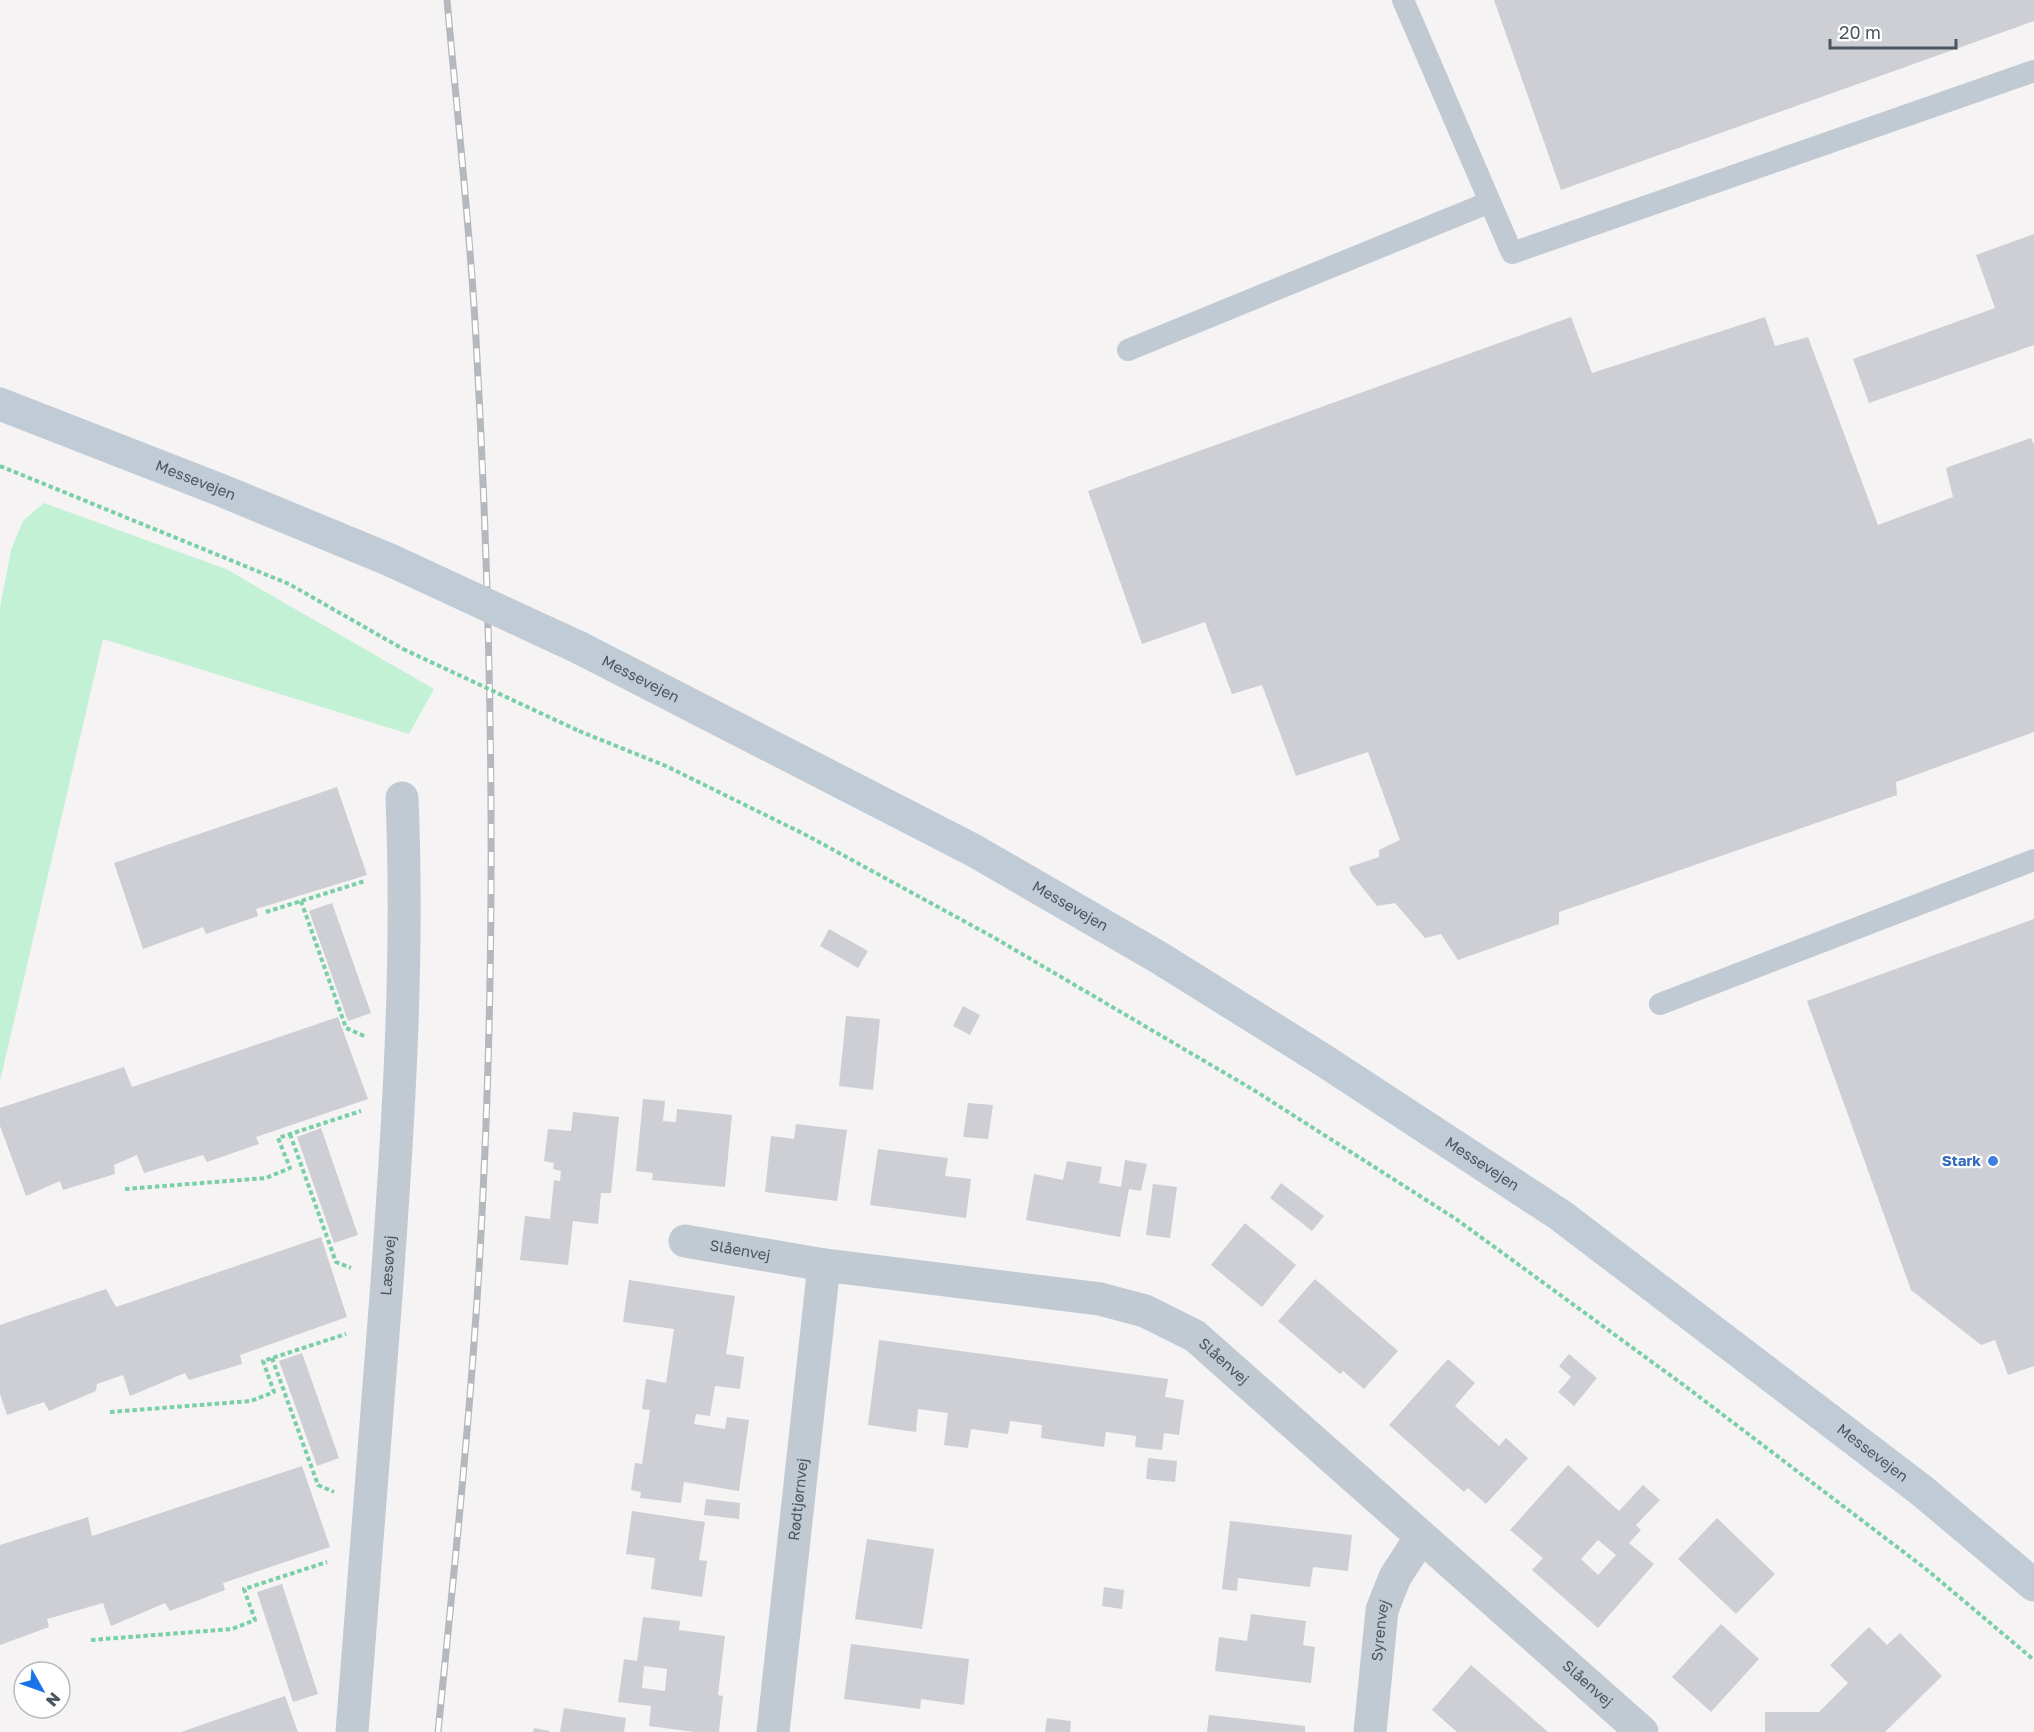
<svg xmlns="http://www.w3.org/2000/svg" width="2034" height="1732" font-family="'Golos Text',sans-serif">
	<rect width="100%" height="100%" fill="#f5f3f3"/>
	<!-- green -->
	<path fill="#c3f1d5" d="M 44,503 L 226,569 L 434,689 L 409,734 L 103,639 L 0,1081 L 0,608 L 11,550 L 23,521 Z"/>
	<!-- building -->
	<path fill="#cdcfd5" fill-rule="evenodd" d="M 1494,0 L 2034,0 L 2034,21 L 1561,190 Z
		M 2034,234 L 2034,345 L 1869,403 L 1853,359 L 1995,308 L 1976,255 Z
		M 1571,317 L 1592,373 L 1765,317 L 1775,346 L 1808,337 L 1878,525 L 1953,497 L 1946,469 L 1948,467 L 2031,438 L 2034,445 L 2034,732 L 1896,782 L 1897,795 L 1559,912 L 1559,924 L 1458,960 L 1441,934 L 1425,938 L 1395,903 L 1377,906 L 1351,873 L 1349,867 L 1379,857 L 1379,850 L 1400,840 L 1368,752 L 1296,776 L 1262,685 L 1232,694 L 1205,622 L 1142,644 L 1088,491 Z
		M 337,787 L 367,875 L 256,909 L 258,916 L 206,934 L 203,927 L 143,949 L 114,863 Z
		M 332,903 L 371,1013 L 348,1021 L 309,911 Z
		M 2034,919 L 2034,1366 L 2008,1375 L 1995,1340 L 1981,1345 L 1911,1290 L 1807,1001 Z
		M 829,929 L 868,951 L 858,968 L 820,946 Z
		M 963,1006 L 980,1015 L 970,1035 L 953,1026 Z
		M 846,1016 L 880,1019 L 873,1090 L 839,1086 Z
		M 338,1017 L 368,1099 L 256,1137 L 259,1144 L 207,1162 L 203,1155 L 144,1173 L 137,1155 L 114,1165 L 115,1174 L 63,1190 L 60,1181 L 26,1196 L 0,1126 L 0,1108 L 124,1067 L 132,1087 Z
		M 643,1099 L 665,1101 L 663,1121 L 676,1122 L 677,1109 L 732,1115 L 725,1187 L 652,1180 L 653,1173 L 636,1171 Z
		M 968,1103 L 993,1105 L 988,1139 L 963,1137 Z
		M 573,1112 L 619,1117 L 611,1193 L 601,1193 L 598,1224 L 573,1221 L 568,1265 L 520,1260 L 525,1216 L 550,1219 L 554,1180 L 560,1181 L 561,1171 L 553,1169 L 554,1163 L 544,1161 L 548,1129 L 571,1131 Z
		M 796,1124 L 847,1130 L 837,1201 L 765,1192 L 771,1136 L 794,1139 Z
		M 321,1128 L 358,1235 L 334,1243 L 297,1137 Z
		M 878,1149 L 948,1158 L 945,1176 L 971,1179 L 966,1218 L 870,1205 Z
		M 1125,1160 L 1147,1164 L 1141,1191 L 1129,1189 L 1120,1237 L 1026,1220 L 1034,1174 L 1063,1180 L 1067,1161 L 1102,1167 L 1099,1183 L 1121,1187 Z
		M 1281,1183 L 1324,1216 L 1312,1231 L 1270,1198 Z
		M 1153,1184 L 1177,1187 L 1170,1238 L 1146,1235 Z
		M 1245,1223 L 1296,1265 L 1262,1307 L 1211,1265 Z
		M 321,1237 L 347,1317 L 240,1355 L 242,1364 L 189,1380 L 185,1373 L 130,1396 L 123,1375 L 97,1384 L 96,1391 L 49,1411 L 44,1402 L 7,1415 L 0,1394 L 0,1325 L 106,1289 L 116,1307 Z
		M 1315,1279 L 1398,1351 L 1364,1389 L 1343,1371 L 1340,1374 L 1278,1321 Z
		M 629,1280 L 735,1296 L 726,1354 L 744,1357 L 740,1389 L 715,1386 L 710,1416 L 696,1414 L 694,1424 L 725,1429 L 727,1417 L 749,1420 L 739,1491 L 684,1482 L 681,1503 L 640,1498 L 641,1492 L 631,1490 L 635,1463 L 642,1464 L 650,1410 L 642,1409 L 646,1379 L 666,1383 L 674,1329 L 623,1322 Z
		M 879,1340 L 1168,1379 L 1165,1397 L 1184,1400 L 1179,1435 L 1164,1433 L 1162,1450 L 1135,1447 L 1136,1436 L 1106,1432 L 1104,1447 L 1041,1438 L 1042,1425 L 1010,1421 L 1008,1434 L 971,1429 L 968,1448 L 944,1445 L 948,1413 L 918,1409 L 916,1432 L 868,1425 Z
		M 302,1353 L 339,1458 L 317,1466 L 279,1361 Z
		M 1569,1354 L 1597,1378 L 1574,1406 L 1558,1392 L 1571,1377 L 1559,1366 Z
		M 1448,1359 L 1475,1383 L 1455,1406 L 1499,1446 L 1506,1438 L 1528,1458 L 1486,1504 L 1468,1488 L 1464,1492 L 1389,1425 Z
		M 1148,1458 L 1177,1461 L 1175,1482 L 1146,1479 Z
		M 1568,1465 L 1619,1511 L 1643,1485 L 1660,1500 L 1636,1525 L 1641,1530 L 1629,1543 L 1654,1564 L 1598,1628 L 1532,1570 L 1543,1558 L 1510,1530 ZM 1598,1540 L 1616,1555 L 1598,1575 L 1581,1559 Z
		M 302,1466 L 330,1547 L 223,1583 L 225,1590 L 170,1611 L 165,1603 L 111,1626 L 103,1603 L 47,1619 L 49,1627 L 0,1645 L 0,1545 L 88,1517 L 92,1536 Z
		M 706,1499 L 740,1503 L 739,1519 L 704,1515 Z
		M 632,1511 L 705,1522 L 699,1560 L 707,1561 L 702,1597 L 651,1589 L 655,1558 L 626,1554 Z
		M 1717,1518 L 1775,1574 L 1736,1614 L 1678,1559 Z
		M 1230,1521 L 1352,1535 L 1348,1571 L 1313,1567 L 1310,1587 L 1238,1578 L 1237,1591 L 1222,1589 Z
		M 867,1539 L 934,1549 L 922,1629 L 855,1619 Z
		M 282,1584 L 318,1694 L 293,1702 L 257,1592 Z
		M 1104,1587 L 1124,1590 L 1122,1609 L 1102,1606 Z
		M 1251,1614 L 1306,1621 L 1303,1645 L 1315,1647 L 1311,1683 L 1215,1671 L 1219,1637 L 1247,1641 Z
		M 643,1617 L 680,1621 L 679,1630 L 725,1636 L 718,1695 L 723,1696 L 719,1732 L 695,1732 L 649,1726 L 651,1706 L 618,1702 L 624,1659 L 637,1661 ZM 644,1666 L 667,1669 L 665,1691 L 642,1688 Z
		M 1721,1624 L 1759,1659 L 1711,1712 L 1672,1677 Z
		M 1869,1627 L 1887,1645 L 1900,1633 L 1942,1676 L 1885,1732 L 1765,1732 L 1765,1712 L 1819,1712 L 1848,1683 L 1830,1665 Z
		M 851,1644 L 969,1659 L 964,1705 L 921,1699 L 920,1709 L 844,1699 Z
		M 1471,1665 L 1548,1732 L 1457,1732 L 1432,1710 Z
		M 285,1696 L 298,1732 L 181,1732 Z
		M 564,1708 L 626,1718 L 624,1732 L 560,1732 Z
		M 1209,1715 L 1305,1726 L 1305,1732 L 1207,1732 Z
		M 1047,1718 L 1071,1721 L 1070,1732 L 1045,1732 Z
		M 534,1728 L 550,1731 L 550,1732 L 533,1732 Z"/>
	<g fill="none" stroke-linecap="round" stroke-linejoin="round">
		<!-- path -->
		<path stroke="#7ad0a6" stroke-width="4" stroke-dasharray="4.5 3" stroke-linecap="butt" d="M 0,466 L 289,584 L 403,649
			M 579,731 L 666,766 L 808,836 L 993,937 L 1252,1089 L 1456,1219 L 1685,1386 L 1926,1569 L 2034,1660
			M 301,901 L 346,1028 L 364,1036
			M 266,912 L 365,881
			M 290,1134 L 336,1262 L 351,1268
			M 125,1189 L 266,1178 L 290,1168 L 278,1138 L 361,1111
			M 272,1358 L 318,1485 L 334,1492
			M 110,1412 L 251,1401 L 274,1392 L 263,1361 L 346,1334
			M 91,1640 L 232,1629 L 255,1620 L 244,1589 L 327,1562"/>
		<!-- service -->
		<path stroke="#c1cad2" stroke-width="22" d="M 1403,0 L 1512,253 L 2034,71
			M 1128,350 L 1490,202
			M 1660,1004 L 2034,860"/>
		<!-- minor -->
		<g stroke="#c1cad2" stroke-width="33">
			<path id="s1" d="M 685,1241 L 824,1265 L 1100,1299 L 1145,1311 L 1195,1336 L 1642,1732"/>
			<path id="s2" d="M 352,1732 C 363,1587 375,1441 386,1296 C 398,1130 409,964 402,798"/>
			<path id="s3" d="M 773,1732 L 824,1265"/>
			<path id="s4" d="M 1370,1732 L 1382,1610 L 1395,1577 L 1421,1537"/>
		</g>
		<!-- secondary -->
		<g stroke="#c1cbd6" stroke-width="33">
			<path id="s5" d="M 0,404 L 223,491 L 390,560"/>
			<path id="s6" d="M 580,648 L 973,850 L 1158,957 L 1323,1060 L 1560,1215 L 1921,1490 L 2034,1585"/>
		</g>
		<defs>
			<path id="rail" d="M 438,1732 C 456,1553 475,1373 483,1193 C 497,909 492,623 476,339 C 470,226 457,113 447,0"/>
		</defs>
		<!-- rail casing -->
		<use href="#rail" stroke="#b5b8bd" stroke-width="7"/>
		<!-- rail -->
		<use href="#rail" stroke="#fff" stroke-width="4.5" stroke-dasharray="14" stroke-linecap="butt"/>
		<!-- path-bridge -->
		<path stroke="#7ad0a6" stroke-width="4" stroke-dasharray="4.5 3" stroke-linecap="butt" d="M 403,649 L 579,731"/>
		<!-- secondary-bridge -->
		<path stroke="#c1cbd6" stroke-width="33" d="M 390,560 L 580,648"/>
	</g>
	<!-- markers -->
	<circle fill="#3f7fe0" stroke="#fff" stroke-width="2" cx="1993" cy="1161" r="6"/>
	<g text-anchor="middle" stroke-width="4.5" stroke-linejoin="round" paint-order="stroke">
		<!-- street labels -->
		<g font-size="15" fill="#4a5661" stroke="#fff">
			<text dy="5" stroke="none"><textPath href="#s5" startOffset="210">Messevejen</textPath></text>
			<text dy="5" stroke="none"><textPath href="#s6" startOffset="68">Messevejen</textPath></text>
			<text dy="5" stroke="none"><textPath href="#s6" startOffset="554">Messevejen</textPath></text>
			<text dy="5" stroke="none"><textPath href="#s6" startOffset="1040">Messevejen</textPath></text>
			<text dy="5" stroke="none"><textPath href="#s1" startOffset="56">Slåenvej</textPath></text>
			<text dy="5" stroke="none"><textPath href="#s2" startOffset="468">Læsøvej</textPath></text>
			<text dy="5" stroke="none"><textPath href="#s1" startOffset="560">Slåenvej</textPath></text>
			<text dy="5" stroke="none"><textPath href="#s6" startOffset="1526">Messevejen</textPath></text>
			<text dy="5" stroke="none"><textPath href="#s3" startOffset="234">Rødtjørnvej</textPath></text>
			<text dy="5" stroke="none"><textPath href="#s4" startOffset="102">Syrenvej</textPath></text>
			<text dy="5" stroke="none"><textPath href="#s1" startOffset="1046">Slåenvej</textPath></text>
		</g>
		<!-- shop labels -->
		<g font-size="15" font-weight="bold" fill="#366cbe" stroke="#fff" text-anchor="end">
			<text x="1981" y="1166">Stark</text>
		</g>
	</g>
	<!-- north arrow -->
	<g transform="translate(42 1690) rotate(130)"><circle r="28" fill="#ffffff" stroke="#b7bbc0" stroke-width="1.5"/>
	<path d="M0-4.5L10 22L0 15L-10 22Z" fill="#1a73e8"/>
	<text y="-9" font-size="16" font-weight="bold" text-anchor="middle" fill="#4a5661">N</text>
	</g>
	<!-- scale -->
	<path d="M1830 39v9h126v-9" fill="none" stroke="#4a5661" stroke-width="3"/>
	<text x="1839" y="39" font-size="18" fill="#4a5661" stroke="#ffffff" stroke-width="4.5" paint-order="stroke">20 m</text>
</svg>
